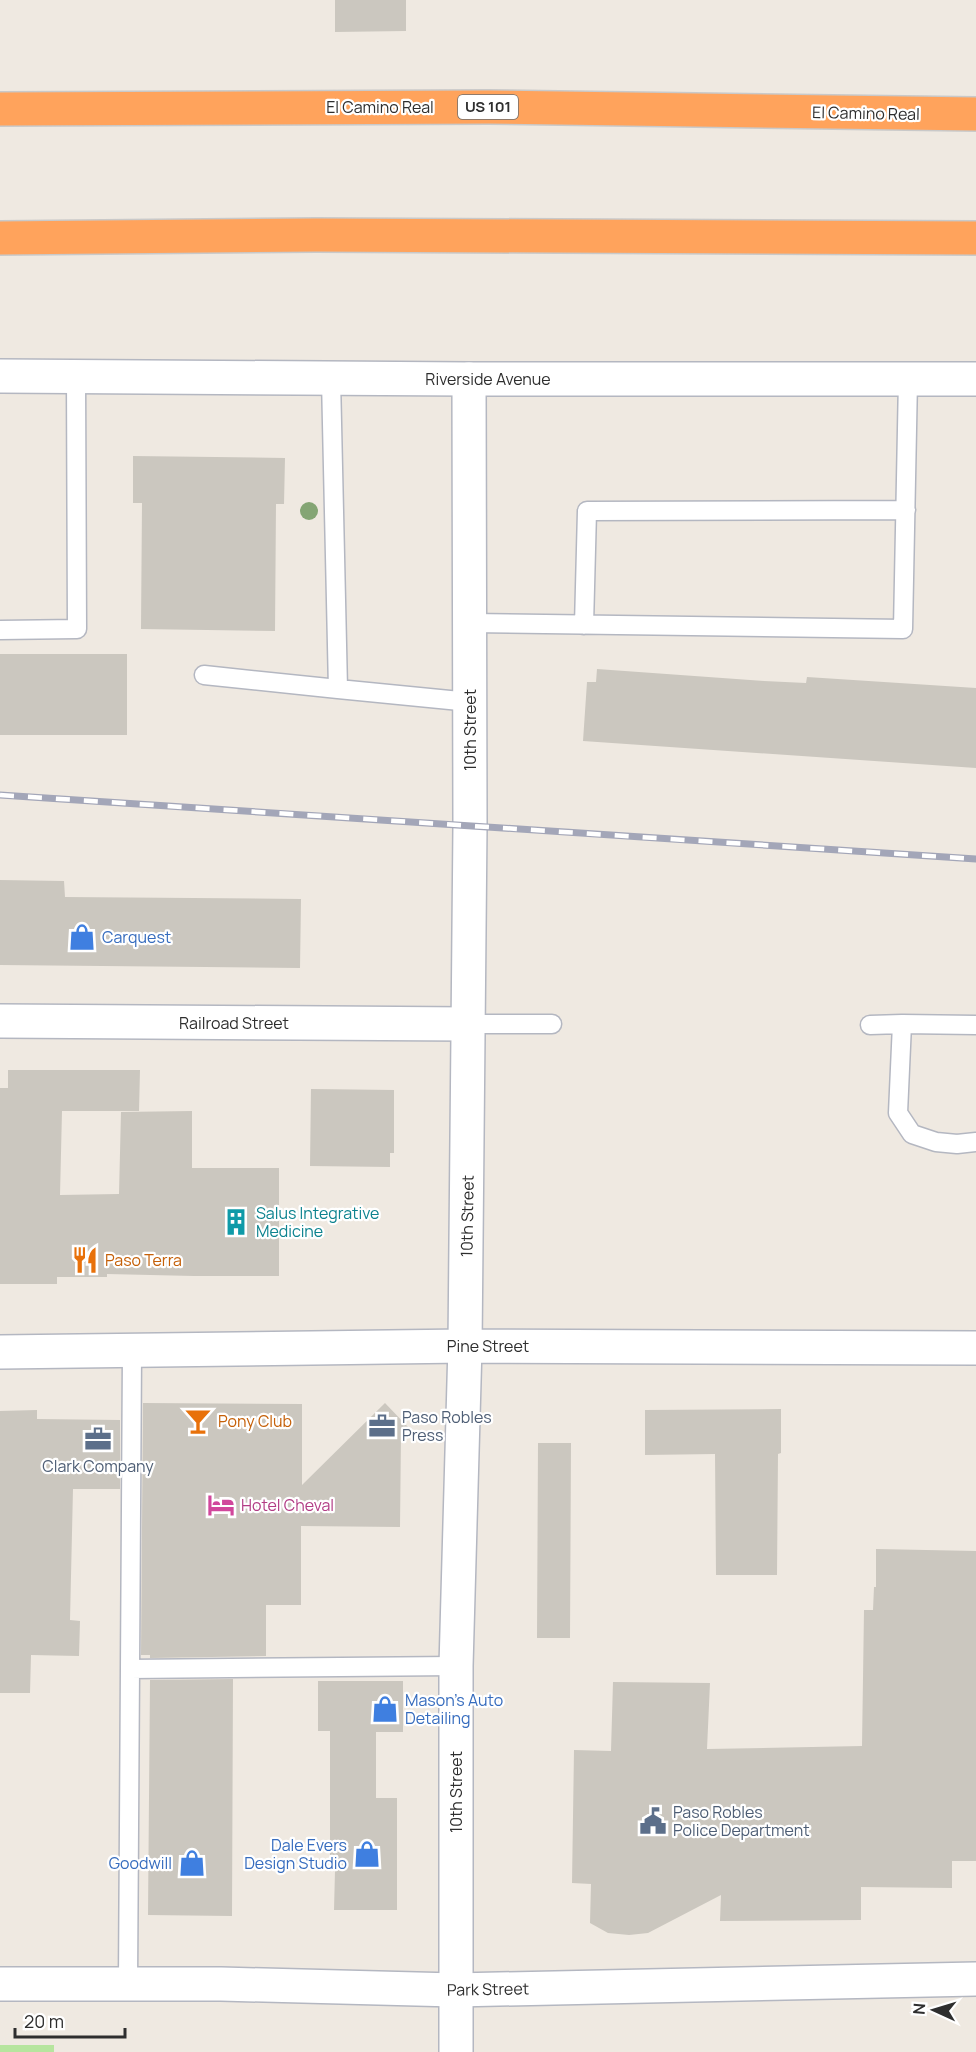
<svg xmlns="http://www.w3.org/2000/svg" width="976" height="2052" font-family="Manrope,sans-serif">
	<rect width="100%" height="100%" fill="#efe9e1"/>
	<!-- green -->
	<path fill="#b6e59e" d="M 0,2045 L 54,2045 L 54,2052 L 0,2052 Z"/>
	<!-- building -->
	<path fill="#cbc7bf" d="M 335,0 L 406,0 L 406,31 L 335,32 Z
		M 133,456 L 285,458 L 284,504 L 276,504 L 275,631 L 141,629 L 142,503 L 133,503 Z
		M 0,654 L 127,654 L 127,735 L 0,735 Z
		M 597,669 L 764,681 L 806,683 L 807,677 L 976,688 L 976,768 L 583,741 L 587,682 L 596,682 Z
		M 0,880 L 64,881 L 65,897 L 301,899 L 300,968 L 0,965 Z
		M 8,1070 L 140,1070 L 139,1111 L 62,1111 L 60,1195 L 119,1194 L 121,1112 L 192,1111 L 192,1168 L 279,1168 L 279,1276 L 194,1276 L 107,1274 L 107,1277 L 57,1277 L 57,1284 L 0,1284 L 0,1088 L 8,1088 Z
		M 311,1089 L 394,1090 L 394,1153 L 390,1153 L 390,1167 L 310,1166 Z
		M 143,1403 L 302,1404 L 302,1485 L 385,1403 L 408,1427 L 401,1434 L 400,1527 L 301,1526 L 301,1605 L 266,1605 L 266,1656 L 150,1658 L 150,1655 L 141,1655 Z
		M 781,1409 L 781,1453 L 778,1454 L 777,1575 L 716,1575 L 715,1454 L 645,1455 L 645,1410 Z
		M 37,1410 L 37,1419 L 120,1420 L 120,1489 L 73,1489 L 70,1620 L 80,1621 L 79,1656 L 31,1655 L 30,1693 L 0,1693 L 0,1411 Z
		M 538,1443 L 571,1443 L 570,1638 L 537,1638 Z
		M 876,1549 L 976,1551 L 976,1861 L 952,1861 L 952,1888 L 861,1887 L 861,1920 L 720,1921 L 721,1895 L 648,1933 L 629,1935 L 608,1933 L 590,1923 L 591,1884 L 572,1883 L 574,1750 L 611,1751 L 613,1682 L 710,1683 L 707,1749 L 862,1746 L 864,1610 L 873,1610 L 874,1587 L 876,1587 Z
		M 233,1679 L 232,1916 L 148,1915 L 150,1680 Z
		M 318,1681 L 403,1681 L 403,1732 L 376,1732 L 376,1798 L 397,1798 L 397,1910 L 334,1910 L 335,1871 L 330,1871 L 330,1731 L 318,1731 Z"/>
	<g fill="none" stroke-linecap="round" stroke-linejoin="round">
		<defs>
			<path id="service" d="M 331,379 L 338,689 L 470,702
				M 470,623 L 903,629 L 908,379
				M 584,625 L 587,511 L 906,510
				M 0,630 L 77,629 L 76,377
				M 204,675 L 338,689
				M 469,1024 L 552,1024
				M 870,1025 L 902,1024
				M 976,1025 L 902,1024 L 898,1113 L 912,1134 L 936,1142 L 957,1144 L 976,1142
				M 130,1669 L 456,1666
				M 128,1984 L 132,1352"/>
			<path id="minor" d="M 0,1021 L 469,1024
				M 0,1984 L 221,1984 L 455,1990 L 976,1979"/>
			<path id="tertiary" d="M 0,1352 L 465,1346 L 976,1348
				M 456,2052 L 456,1666 L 465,1346 L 470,826 L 469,379"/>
			<path id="secondary" d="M 0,376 L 469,379 L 976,379"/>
			<path id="motorway" d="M 0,109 L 488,107 L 976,114
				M 0,238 L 316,235 L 976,238"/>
		</defs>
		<!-- service casing -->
		<use href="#service" stroke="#b4b7c1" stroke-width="21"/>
		<!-- minor casing -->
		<use href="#minor" stroke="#b4b7c1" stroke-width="36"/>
		<!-- tertiary casing -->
		<use href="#tertiary" stroke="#b4b7c1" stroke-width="36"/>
		<!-- secondary casing -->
		<use href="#secondary" stroke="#b4b7c1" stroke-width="36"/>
		<!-- motorway casing -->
		<use href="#motorway" stroke="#c9c9c9" stroke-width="36"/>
		<!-- service -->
		<use href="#service" stroke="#fff" stroke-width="18"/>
		<!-- minor -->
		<use href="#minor" stroke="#fff" stroke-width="33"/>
		<!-- tertiary -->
		<use href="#tertiary" stroke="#fff" stroke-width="33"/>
		<!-- secondary -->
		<use href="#secondary" stroke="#fff" stroke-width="33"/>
		<!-- motorway -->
		<use href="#motorway" stroke="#ffa35c" stroke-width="33"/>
		<defs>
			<path id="rail" d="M 0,795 L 976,859"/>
		</defs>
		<!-- rail casing -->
		<use href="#rail" stroke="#a3a6b8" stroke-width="7"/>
		<!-- rail -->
		<use href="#rail" stroke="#fff" stroke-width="4.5" stroke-dasharray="14" stroke-linecap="butt"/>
	</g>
	<!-- trees -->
	<circle fill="#84a574" cx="309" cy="511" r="9"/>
	<!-- icons -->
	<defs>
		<symbol id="shop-bare" viewBox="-9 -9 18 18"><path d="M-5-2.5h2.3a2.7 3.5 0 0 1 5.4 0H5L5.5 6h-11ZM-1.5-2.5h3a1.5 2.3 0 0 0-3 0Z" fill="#3f7fe0" stroke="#fff" stroke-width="2.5" paint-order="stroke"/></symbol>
		<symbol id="building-bare" viewBox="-9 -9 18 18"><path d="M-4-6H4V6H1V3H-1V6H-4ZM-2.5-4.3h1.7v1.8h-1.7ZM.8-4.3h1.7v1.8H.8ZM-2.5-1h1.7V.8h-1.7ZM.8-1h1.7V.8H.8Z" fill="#0f9aa8" stroke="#fff" stroke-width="2.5" paint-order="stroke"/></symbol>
		<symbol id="restaurant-bare" viewBox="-9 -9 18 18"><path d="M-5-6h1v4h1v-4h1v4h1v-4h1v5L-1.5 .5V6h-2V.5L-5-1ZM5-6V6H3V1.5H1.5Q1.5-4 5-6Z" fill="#e8710a" stroke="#fff" stroke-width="2.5" paint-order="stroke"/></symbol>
		<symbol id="bar-bare" viewBox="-9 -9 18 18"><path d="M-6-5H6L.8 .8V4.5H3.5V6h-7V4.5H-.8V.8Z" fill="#e8710a" stroke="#fff" stroke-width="2.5" paint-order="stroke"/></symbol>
		<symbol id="office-bare" viewBox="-9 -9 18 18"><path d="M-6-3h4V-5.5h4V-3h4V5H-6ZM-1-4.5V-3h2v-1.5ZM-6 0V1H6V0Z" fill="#5c6f8a" stroke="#fff" stroke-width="2.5" paint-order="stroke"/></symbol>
		<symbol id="hotel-bare" viewBox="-9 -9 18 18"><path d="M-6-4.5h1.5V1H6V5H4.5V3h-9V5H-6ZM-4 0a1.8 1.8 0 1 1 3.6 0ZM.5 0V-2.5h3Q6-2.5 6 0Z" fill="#d1479c" stroke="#fff" stroke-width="2.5" paint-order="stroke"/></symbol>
		<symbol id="civic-bare" viewBox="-9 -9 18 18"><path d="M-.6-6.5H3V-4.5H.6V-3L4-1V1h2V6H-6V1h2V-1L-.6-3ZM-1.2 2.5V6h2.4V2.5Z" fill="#5c6f8a" stroke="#fff" stroke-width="2.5" paint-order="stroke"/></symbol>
	</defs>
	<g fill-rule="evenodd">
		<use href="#shop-bare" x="63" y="918" width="38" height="38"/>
		<use href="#building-bare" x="217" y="1203" width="38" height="38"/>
		<use href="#restaurant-bare" x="66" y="1241" width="38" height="38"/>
		<use href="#bar-bare" x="179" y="1402" width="38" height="38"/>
		<use href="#office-bare" x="363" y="1407" width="38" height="38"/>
		<use href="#office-bare" x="79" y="1420" width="38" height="38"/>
		<use href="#hotel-bare" x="202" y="1486" width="38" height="38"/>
		<use href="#shop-bare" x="366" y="1690" width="38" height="38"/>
		<use href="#civic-bare" x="634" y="1802" width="38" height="38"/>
		<use href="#shop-bare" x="348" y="1835" width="38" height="38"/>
		<use href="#shop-bare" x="173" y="1844" width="38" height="38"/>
	</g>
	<g text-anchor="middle" stroke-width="4.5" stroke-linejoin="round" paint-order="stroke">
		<!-- shield labels -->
		<rect fill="#fff" stroke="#6d6d6d" stroke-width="1.5" x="458" y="95" width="60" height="24" rx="4.5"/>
		<g font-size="15" font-weight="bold" fill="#2e2e2e">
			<text x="488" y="112">US 101</text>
		</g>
		<!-- street labels -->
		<g font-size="16" fill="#2e2e2e" stroke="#fff">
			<text x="380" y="113">El Camino Real</text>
			<text transform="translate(866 113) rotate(1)" y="6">El Camino Real</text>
			<text x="488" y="385">Riverside Avenue</text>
			<text transform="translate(470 730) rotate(-90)" y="6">10th Street</text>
			<text x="234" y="1029">Railroad Street</text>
			<text transform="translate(467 1216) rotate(-89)" y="6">10th Street</text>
			<text x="488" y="1352">Pine Street</text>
			<text transform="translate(456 1792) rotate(-90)" y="6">10th Street</text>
			<text transform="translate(488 1989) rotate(-1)" y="6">Park Street</text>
		</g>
		<!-- shop labels -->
		<g font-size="16" fill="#366cbe" stroke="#fff" text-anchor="start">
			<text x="102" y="943">Carquest</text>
			<text x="405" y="1706">Mason's Auto<tspan x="405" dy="18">Detailing</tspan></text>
			<text x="347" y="1851" text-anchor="end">Dale Evers<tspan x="347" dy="18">Design Studio</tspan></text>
			<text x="172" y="1869" text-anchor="end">Goodwill</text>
		</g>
		<!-- culture labels -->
		<g font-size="16" fill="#0d838f" stroke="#fff" text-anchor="start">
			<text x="256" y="1219">Salus Integrative<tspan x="256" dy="18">Medicine</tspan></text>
		</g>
		<!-- food labels -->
		<g font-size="16" fill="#c56008" stroke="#fff" text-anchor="start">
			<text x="105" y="1266">Paso Terra</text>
			<text x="218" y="1427">Pony Club</text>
		</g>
		<!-- service labels -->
		<g font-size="16" fill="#4e5e75" stroke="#fff" text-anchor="start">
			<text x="402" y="1423">Paso Robles<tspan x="402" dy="18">Press</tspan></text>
			<text x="98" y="1472" text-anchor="middle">Clark Company</text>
			<text x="673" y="1818">Paso Robles<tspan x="673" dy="18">Police Department</tspan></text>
		</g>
		<!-- hotel labels -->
		<g font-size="16" fill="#b23c85" stroke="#fff" text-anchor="start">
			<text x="241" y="1511">Hotel Cheval</text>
		</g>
	</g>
	<!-- north arrow -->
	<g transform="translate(934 2010) rotate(274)" stroke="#ffffff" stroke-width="4.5" paint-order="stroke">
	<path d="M0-4.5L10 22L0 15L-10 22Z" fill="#2e2e2e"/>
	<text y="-9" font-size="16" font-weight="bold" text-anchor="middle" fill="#2e2e2e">N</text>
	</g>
	<!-- scale -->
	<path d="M15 2028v9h110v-9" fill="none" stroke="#2e2e2e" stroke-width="3"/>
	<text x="24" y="2028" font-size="18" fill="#2e2e2e" stroke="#ffffff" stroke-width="4.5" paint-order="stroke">20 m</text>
</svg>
